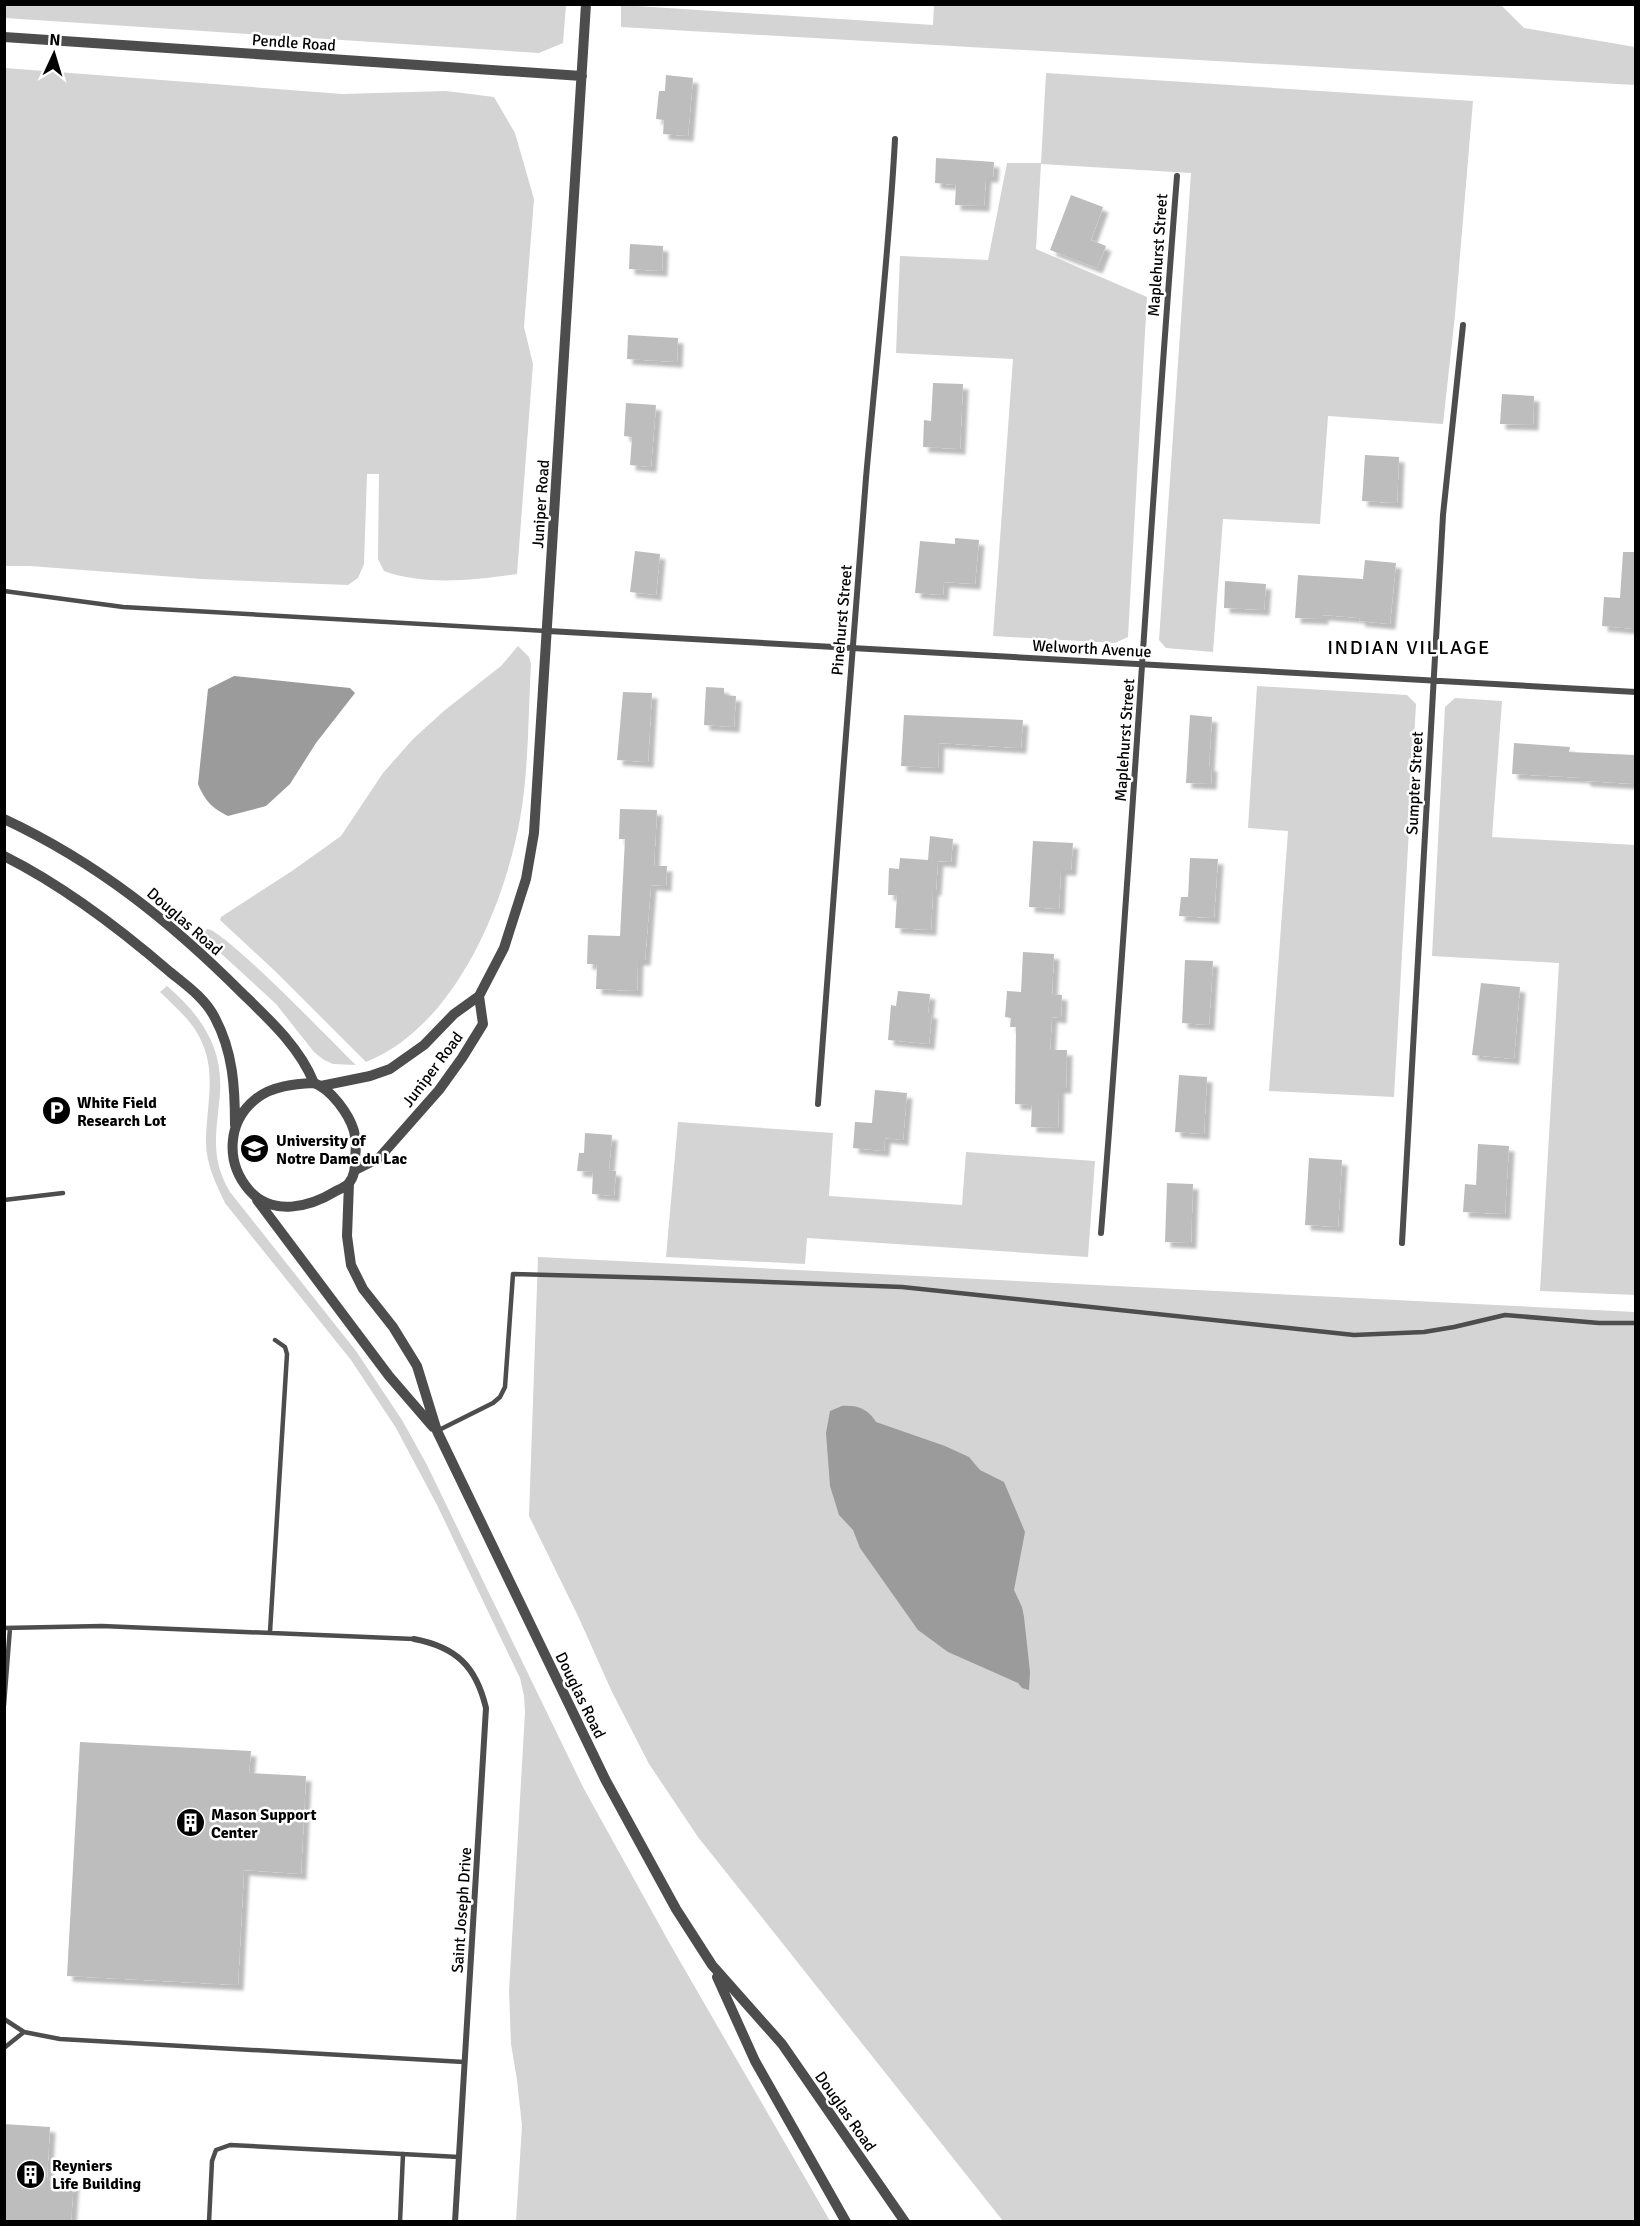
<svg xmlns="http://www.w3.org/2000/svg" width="1640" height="2226" font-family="Signika,sans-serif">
	<defs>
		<filter id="shadow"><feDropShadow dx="5.5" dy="5.5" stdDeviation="1.5" flood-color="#0004"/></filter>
	</defs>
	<rect width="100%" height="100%" fill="#fff"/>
	<!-- green -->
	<path fill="#d4d4d4" d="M 4,5 L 5,4 L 566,5 L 563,43 L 539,53 L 5,18 Z
		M 621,5 L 933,25 L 934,4 L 1489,5 L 1502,6 L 1524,28 L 1635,47 L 1635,85 L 621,27 Z
		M 5,68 L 342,94 L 446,91 L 494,97 L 515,133 L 534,199 L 524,327 L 533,364 L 517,574 C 475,580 425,586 384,571 L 378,559 L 379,474 L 367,474 L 364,564 L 358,578 L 348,585 L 202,579 L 30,566 L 5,566 Z
		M 1046,73 L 1473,101 L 1455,315 L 1443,424 L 1328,416 L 1320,524 L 1223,519 L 1213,652 L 1166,648 L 1159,640 L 1191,173 L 1041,164 L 1036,249 L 1147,297 L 1128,637 L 1115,643 L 993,636 L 1013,359 L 896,353 L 900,256 L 988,260 L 1007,163 L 1041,163 Z
		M 518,646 L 529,657 L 531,664 C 528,715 529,769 520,819 C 504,907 454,1027 366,1062 L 275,971 L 220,920 L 221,917 L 292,871 L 341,836 L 383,773 L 413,739 L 445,710 L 501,666 Z
		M 1257,686 L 1407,695 L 1416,704 L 1394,1097 L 1269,1091 L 1288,831 L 1248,828 Z
		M 1455,698 L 1502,701 L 1492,837 L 1635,845 L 1635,1295 L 1540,1291 L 1559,963 L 1432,956 L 1445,707 Z
		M 207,929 C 225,930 335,1045 356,1065 L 333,1064 L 324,1060 L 314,1052 L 276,1004 L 202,936 Z
		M 167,986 C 201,1015 223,1047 220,1093 C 217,1131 209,1157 230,1192 L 356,1351 L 402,1420 L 427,1465 L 584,1789 L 670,1944 L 830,2221 L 516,2221 L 522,2126 L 517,2080 L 511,2044 L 509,1991 L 525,1712 L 524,1696 L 520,1678 L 437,1505 L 396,1428 L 351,1360 L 225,1203 C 216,1184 206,1164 206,1142 C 206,1110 216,1076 203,1045 C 195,1023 176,1008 160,992 Z
		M 678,1122 L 833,1133 L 829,1196 L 962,1205 L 966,1152 L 1095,1161 L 1088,1257 L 807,1238 L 805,1264 L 666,1257 Z
		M 538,1257 L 1635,1312 L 1635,2221 L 1003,2221 L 698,1837 L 649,1764 L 612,1692 L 578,1616 L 529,1516 Z"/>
	<!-- water -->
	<path fill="#9b9b9b" d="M 234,676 L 350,688 L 355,693 L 316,743 L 290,784 L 266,806 L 228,816 C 212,808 205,801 198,784 L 208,689 Z
		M 842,1406 C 858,1405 868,1409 876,1422 L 945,1446 L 969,1457 L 980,1470 L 1004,1482 L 1025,1532 L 1014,1590 L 1022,1607 L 1024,1617 L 1030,1672 L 1029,1690 L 1022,1688 L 1018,1683 L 948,1652 L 918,1630 L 860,1548 L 853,1530 L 839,1515 L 830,1486 L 826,1433 L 830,1411 Z"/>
	<!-- building -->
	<path fill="#bdbdbd" filter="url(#shadow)" d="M 666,75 L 693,78 L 688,136 L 663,134 L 664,120 L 656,119 L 659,91 L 665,91 Z
		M 936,158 L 994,162 L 993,177 L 986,177 L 984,206 L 955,205 L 956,185 L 935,183 Z
		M 1071,195 L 1103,207 L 1091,240 L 1106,246 L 1097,268 L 1050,250 Z
		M 630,244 L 663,246 L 662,271 L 629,269 Z
		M 628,335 L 678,338 L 677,362 L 627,359 Z
		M 933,383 L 963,384 L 960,449 L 923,447 L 924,420 L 931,421 Z
		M 1502,394 L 1534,396 L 1533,425 L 1500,424 Z
		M 626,403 L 656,405 L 651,467 L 630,465 L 632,437 L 624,436 Z
		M 1365,455 L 1399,457 L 1397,503 L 1362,501 Z
		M 955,538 L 979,540 L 975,584 L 944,582 L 943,595 L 915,593 L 920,541 L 955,544 Z
		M 635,551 L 660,554 L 656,595 L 630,592 Z
		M 1623,552 L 1635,552 L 1635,629 L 1602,626 L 1604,597 L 1620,598 Z
		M 1365,560 L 1396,563 L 1390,624 L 1359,621 L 1360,618 L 1323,615 L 1323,619 L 1295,618 L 1298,575 L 1363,579 Z
		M 1225,581 L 1266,584 L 1264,610 L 1224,608 Z
		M 706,687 L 724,688 L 724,695 L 736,696 L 734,727 L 704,725 Z
		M 623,692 L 652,693 L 648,762 L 617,760 Z
		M 904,715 L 1023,720 L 1021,748 L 939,743 L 938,768 L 901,766 Z
		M 1190,715 L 1212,717 L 1209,766 L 1212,766 L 1211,784 L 1186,783 Z
		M 1514,743 L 1570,747 L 1569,752 L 1635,755 L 1635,784 L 1585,781 L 1585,778 L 1512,774 Z
		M 620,809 L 657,810 L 654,866 L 667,866 L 666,886 L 651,885 L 645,960 L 638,960 L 637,991 L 596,989 L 597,964 L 587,964 L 588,935 L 620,936 L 625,839 L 619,839 Z
		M 930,836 L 953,839 L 951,862 L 938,861 L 936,890 L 933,890 L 931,930 L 895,928 L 897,895 L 888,895 L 889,868 L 899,869 L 900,858 L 928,860 Z
		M 1033,841 L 1073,843 L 1071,870 L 1061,870 L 1059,909 L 1029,907 Z
		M 1190,858 L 1218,859 L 1214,918 L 1179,916 L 1181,897 L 1188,897 Z
		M 1023,952 L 1054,954 L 1052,994 L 1062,995 L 1061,1018 L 1052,1017 L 1050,1050 L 1067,1050 L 1066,1088 L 1059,1088 L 1058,1128 L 1031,1127 L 1032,1105 L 1015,1104 L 1016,1027 L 1010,1027 L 1011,1018 L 1005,1017 L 1007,991 L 1021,992 Z
		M 1185,960 L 1213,961 L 1209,1025 L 1182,1023 Z
		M 1481,983 L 1520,987 L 1514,1059 L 1472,1055 Z
		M 898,991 L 930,994 L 928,1013 L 932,1013 L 929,1044 L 888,1040 L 891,1005 L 896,1006 Z
		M 1179,1075 L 1207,1077 L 1204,1134 L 1175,1132 Z
		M 875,1090 L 907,1093 L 903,1140 L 885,1138 L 884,1151 L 853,1148 L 855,1122 L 872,1123 Z
		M 585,1133 L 612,1135 L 609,1170 L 616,1171 L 614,1196 L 592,1194 L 593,1172 L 577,1171 L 579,1153 L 584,1153 Z
		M 1478,1144 L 1509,1146 L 1505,1214 L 1463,1212 L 1465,1184 L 1476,1185 Z
		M 1309,1158 L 1342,1160 L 1338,1227 L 1305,1225 Z
		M 1167,1183 L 1193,1184 L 1191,1243 L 1165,1242 Z
		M 80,1742 L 251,1751 L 249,1773 L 306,1776 L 301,1874 L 244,1870 L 238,1985 L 67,1976 Z
		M 4,2124 L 50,2127 L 47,2178 L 74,2179 L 71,2222 L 4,2222 Z"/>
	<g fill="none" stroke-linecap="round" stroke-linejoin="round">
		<!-- service -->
		<path stroke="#4d4d4d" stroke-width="4.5" d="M 4,591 L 123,607 L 546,631
			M 4,1200 L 63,1193
			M 437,1431 L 493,1403 L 500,1397 L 505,1387 L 513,1274 L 660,1278 L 902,1287 L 1354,1335 L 1424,1332 L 1454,1327 L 1505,1315 L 1599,1323 L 1636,1323
			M 4,1628 L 102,1626 L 414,1639
			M 270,1632 L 287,1354 L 285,1347 L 275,1340
			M 4,1705 L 10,1628
			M 4,2019 L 24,2032 L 60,2039 L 464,2062
			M 4,2048 L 24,2032
			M 209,2222 L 212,2161 L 216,2150 L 230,2145 L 459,2157
			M 400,2222 L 403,2154"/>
		<!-- minor -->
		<path stroke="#4d4d4d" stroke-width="6" d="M 548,631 L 1636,692
			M 818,1104 C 834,895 849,687 866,478 C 876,365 889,252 895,139
			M 1101,1233 C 1130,881 1149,528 1177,176
			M 1402,1243 L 1443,515 L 1463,325
			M 414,1639 C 456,1647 476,1666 486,1708 L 455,2222"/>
		<!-- tertiary -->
		<path stroke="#4d4d4d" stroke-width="10" d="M 4,37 L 582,76
			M 4,819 C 98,863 171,922 243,994 C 270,1020 300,1048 314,1083
			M 4,856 C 64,886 119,928 170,972 C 186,985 205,998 215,1018 C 233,1052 235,1087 235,1125
			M 314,1083 C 331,1089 349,1114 354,1131 C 356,1139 356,1150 355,1158 C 355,1167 355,1177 348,1184 C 345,1187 340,1189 336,1191 C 310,1207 272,1217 249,1190 C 225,1162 227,1121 257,1098 C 273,1086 294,1084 314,1083 Z
			M 321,1086 L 370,1076 L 390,1069 L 424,1045 L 454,1014 L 479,996 L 504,948 L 526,879 L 534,833 L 586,4
			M 355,1170 L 379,1158 L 439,1090 L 462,1058 L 483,1024 L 479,996
			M 349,1183 L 347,1236 L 351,1265 L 363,1289 L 393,1327 L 417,1366 L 437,1431 L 605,1779 L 676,1909 L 712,1965 L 782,2044 L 905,2222
			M 257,1200 L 389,1376 L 433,1427
			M 717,1977 L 755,2061 L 846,2222"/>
	</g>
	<!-- icons -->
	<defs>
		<symbol id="parking-disc" viewBox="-11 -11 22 22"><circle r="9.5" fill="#000" stroke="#fff"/><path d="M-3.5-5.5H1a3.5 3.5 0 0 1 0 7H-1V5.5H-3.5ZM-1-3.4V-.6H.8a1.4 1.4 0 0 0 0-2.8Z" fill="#fff"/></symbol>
		<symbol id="university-disc" viewBox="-11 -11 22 22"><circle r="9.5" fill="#000" stroke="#fff"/><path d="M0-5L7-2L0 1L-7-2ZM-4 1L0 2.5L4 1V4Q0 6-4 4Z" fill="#fff"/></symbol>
		<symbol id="building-disc" viewBox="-11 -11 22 22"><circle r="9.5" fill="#000" stroke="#fff"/><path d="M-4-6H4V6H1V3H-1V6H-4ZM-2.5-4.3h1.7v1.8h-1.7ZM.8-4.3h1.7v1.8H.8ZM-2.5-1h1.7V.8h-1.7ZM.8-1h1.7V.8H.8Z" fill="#fff"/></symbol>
	</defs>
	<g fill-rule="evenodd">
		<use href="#parking-disc" x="40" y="1094" width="33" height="33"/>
		<use href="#university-disc" x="238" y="1132" width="33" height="33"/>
		<use href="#building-disc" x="174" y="1806" width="33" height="33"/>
		<use href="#building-disc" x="14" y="2158" width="33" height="33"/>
	</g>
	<g text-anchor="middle" stroke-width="5" stroke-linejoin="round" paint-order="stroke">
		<!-- street labels -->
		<g font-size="16" fill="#000" stroke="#fff">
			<text transform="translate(294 42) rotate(4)" y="6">Pendle Road</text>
			<text transform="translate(1157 255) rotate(-86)" y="6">Maplehurst Street</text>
			<text transform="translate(540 504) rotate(-86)" y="6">Juniper Road</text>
			<text transform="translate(841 620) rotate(-85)" y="6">Pinehurst Street</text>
			<text transform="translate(1092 648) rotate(3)" y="6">Welworth Avenue</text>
			<text transform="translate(1124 740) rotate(-86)" y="6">Maplehurst Street</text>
			<text transform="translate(1414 783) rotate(-87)" y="6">Sumpter Street</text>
			<text transform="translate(185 921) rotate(41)" y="6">Douglas Road</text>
			<text transform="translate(432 1069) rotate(-53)" y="6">Juniper Road</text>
			<text transform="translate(581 1695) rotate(64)" y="6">Douglas Road</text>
			<text transform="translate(461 1910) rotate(-86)" y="6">Saint Joseph Drive</text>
			<text transform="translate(846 2111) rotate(55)" y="6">Douglas Road</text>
		</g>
		<!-- poi labels -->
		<g font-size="16" font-weight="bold" fill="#000" stroke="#fff" text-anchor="start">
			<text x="77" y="1108">White Field<tspan x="77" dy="18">Research Lot</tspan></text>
			<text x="276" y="1146">University of<tspan x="276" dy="18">Notre Dame du Lac</tspan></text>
			<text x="211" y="1820">Mason Support<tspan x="211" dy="18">Center</tspan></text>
			<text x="52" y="2171">Reyniers<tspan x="52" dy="18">Life Building</tspan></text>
		</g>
		<!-- quarter labels -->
		<g font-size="20" letter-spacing="1.5" fill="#000" stroke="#fff">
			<text x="1409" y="654">INDIAN VILLAGE</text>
		</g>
	</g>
	<!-- border -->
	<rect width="1640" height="2226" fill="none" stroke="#000000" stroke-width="12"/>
	<!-- north arrow -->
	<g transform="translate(54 54) rotate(4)" stroke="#ffffff" stroke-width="4.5" paint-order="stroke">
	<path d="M0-4.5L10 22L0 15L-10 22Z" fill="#000000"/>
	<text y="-9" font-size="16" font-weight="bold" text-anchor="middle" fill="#000000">N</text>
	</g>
</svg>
